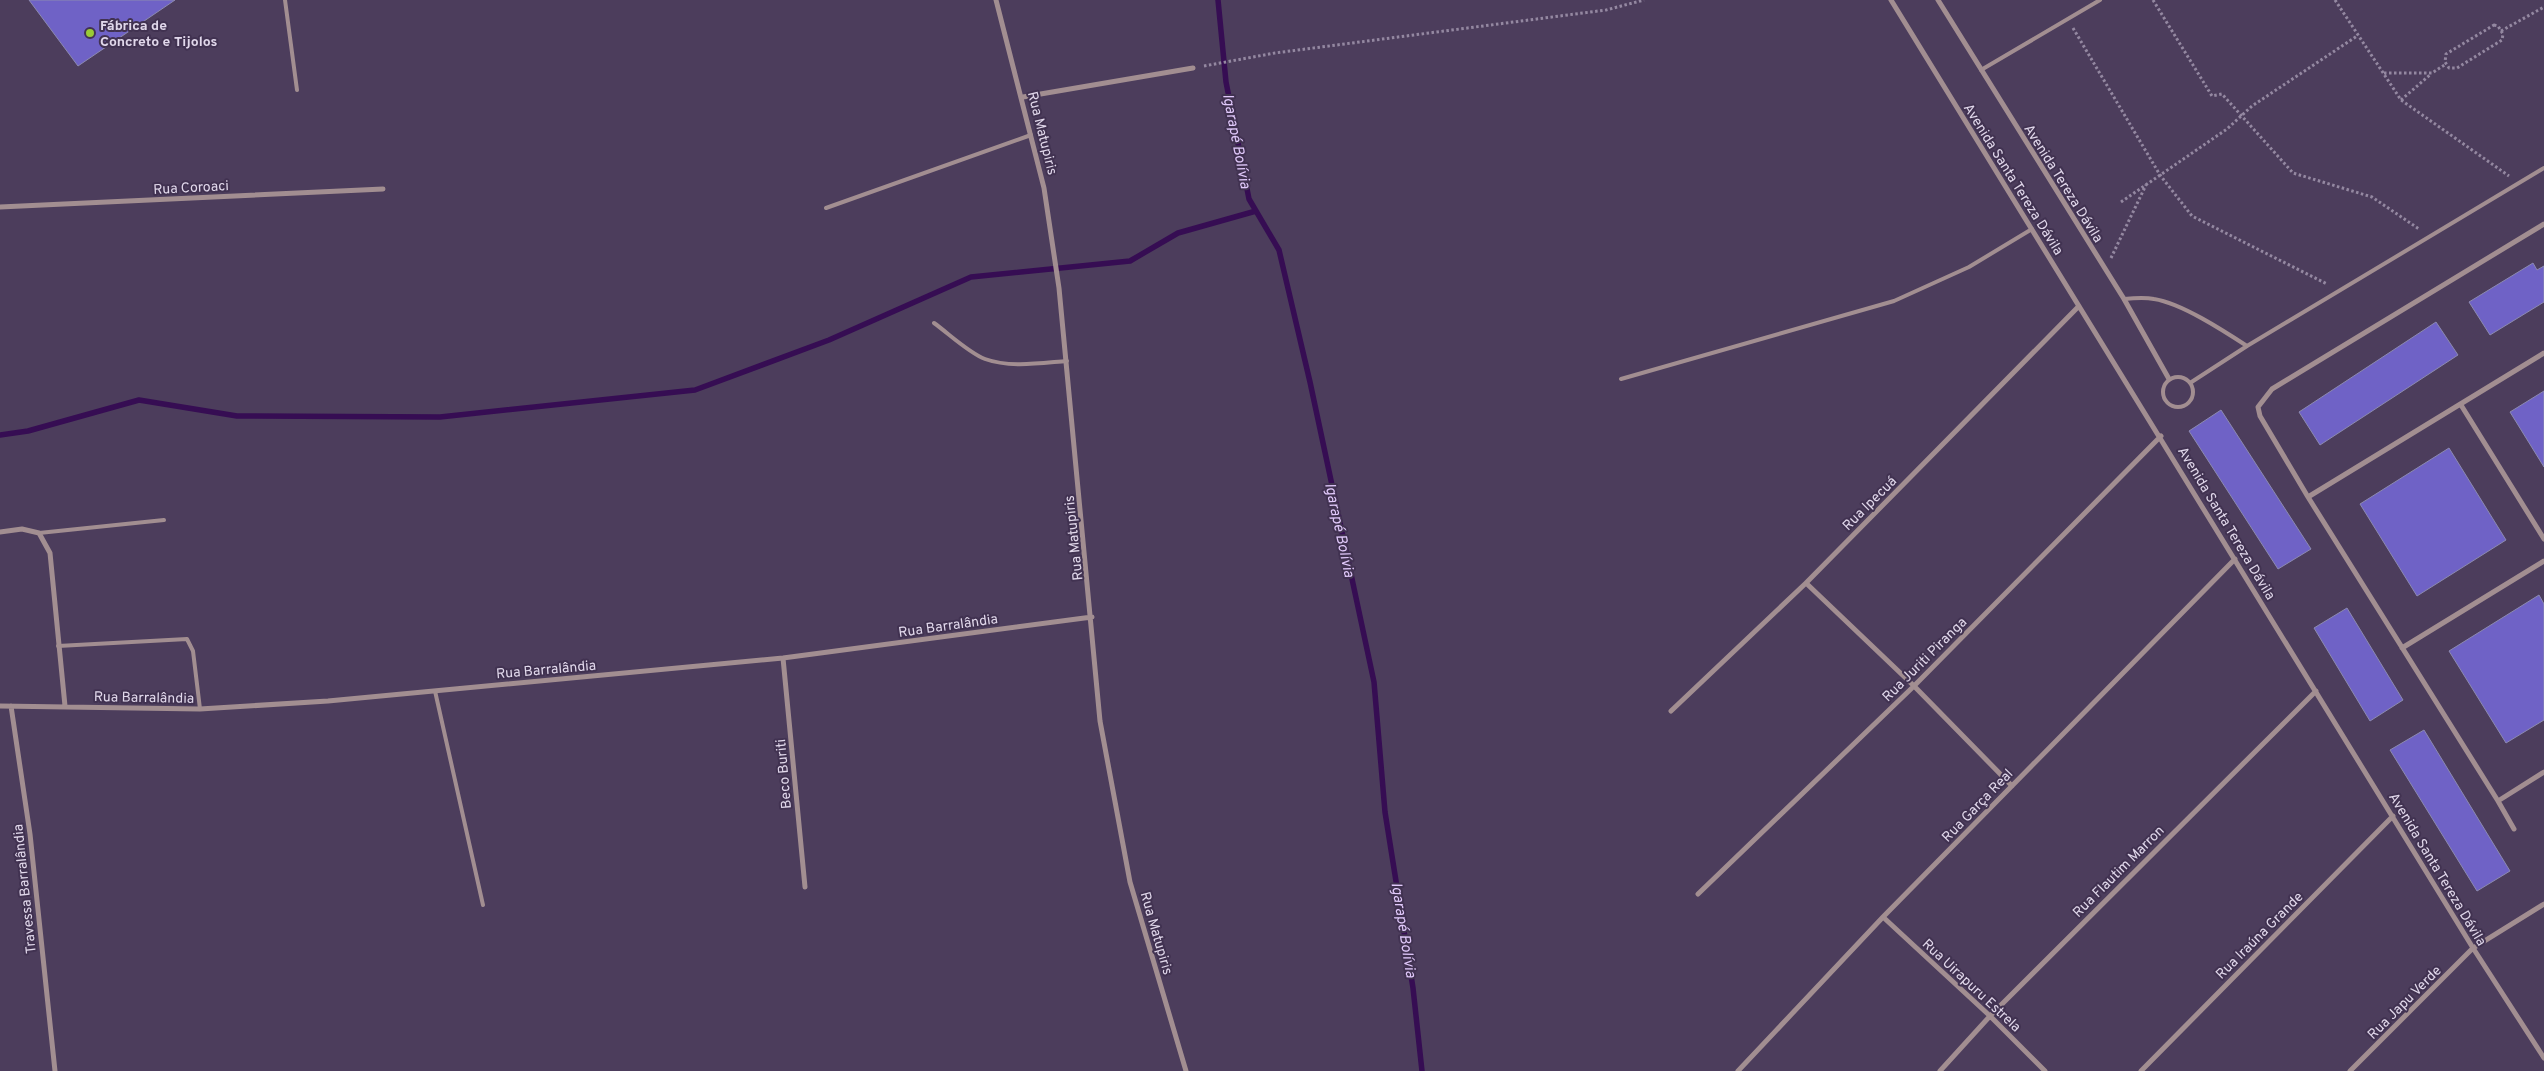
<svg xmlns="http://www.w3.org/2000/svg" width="2544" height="1071" font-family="Overpass,sans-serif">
	<rect width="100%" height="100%" fill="#4c3d5c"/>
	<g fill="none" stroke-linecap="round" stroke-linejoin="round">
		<!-- stream -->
		<path stroke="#360d53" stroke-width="5.5" d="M 1218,0 L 1226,82 L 1249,199 L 1279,250 L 1310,382 L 1374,682 L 1385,812 L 1413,988 L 1422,1071
			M 0,435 L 28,431 L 139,400 L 237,416 L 440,417 L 695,390 L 829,340 L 971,277 L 1130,261 L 1178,233 L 1256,211"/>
	</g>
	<!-- building -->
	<path fill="#6f62c6" stroke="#8c8ab0" d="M 29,0 L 175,0 L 78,66 Z
		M 2533,263 L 2537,270 L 2544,266 L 2544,302 L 2490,335 L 2469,302 Z
		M 2436,322 L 2458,355 L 2320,445 L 2299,412 Z
		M 2544,391 L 2544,467 L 2510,412 Z
		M 2221,410 L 2311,549 L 2278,569 L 2189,431 Z
		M 2449,448 L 2506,540 L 2417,596 L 2360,504 Z
		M 2539,595 L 2544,604 L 2544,720 L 2506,743 L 2449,651 Z
		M 2347,608 L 2403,700 L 2370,721 L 2314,628 Z
		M 2424,730 L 2510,871 L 2477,891 L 2390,750 Z"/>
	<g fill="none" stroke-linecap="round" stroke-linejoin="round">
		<!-- path -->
		<path stroke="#9488a1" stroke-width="3" stroke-dasharray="2.5 2.5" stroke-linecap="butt" d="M 2153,0 L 2212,96 L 2222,94 L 2293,173 L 2372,197 L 2419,229
			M 2335,0 L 2401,100 L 2509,176
			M 2494,25 L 2498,26 L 2503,34 L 2502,40 L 2457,68 L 2449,68 L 2445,62 L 2446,54 Z
			M 2073,28 L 2160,175 L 2192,216 L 2327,284
			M 2501,31 L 2544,7
			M 1204,66 L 1275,53 L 1606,10 L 1644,0
			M 2384,73 L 2432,73 L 2446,64
			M 2401,100 L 2431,74
			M 2121,202 L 2227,129 L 2252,106 L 2357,36
			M 2111,258 L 2146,185"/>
		<!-- lane -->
		<path stroke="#a28e91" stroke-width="4" d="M 285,0 L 297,90
			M 1981,70 L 2100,0
			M 826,208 L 1031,135
			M 2124,299 C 2134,298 2144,297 2154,299 C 2181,303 2224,331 2247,346
			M 934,323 C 948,333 969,353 985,359 C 1010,368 1041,363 1067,361
			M2163 392a15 15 0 1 1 30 0a15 15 0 1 1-30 0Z
			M 1621,379 L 1894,301 L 1969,267 L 2032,229
			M 2190,383 L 2247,346 L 2544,168
			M 39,533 L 164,520
			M 58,646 L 187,639 L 193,651 L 200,709
			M 435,691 L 483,905"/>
		<!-- street -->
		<path stroke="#a28e91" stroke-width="5" d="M 996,0 L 1044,188 L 1059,288 L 1100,721 L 1130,882 L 1186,1071
			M 1891,0 L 2473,948 L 2544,1058
			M 1938,0 L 2124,299 L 2169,379
			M 1023,97 L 1193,68
			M 0,207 L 383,189
			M 2544,224 L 2272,389 L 2258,407 L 2260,416 L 2308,497 L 2498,801 L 2544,772
			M 2461,405 L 2544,539
			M 2308,497 L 2544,353
			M 0,532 L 22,529 L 39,533 L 50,553 L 65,706
			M 1806,583 L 1914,686 L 2012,786
			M 2402,648 L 2544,561
			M 783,658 L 805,887
			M 0,706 L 200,709 L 328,701 L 783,658 L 1092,617
			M 11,706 L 30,834 L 55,1071
			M 1671,711 L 1806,583 L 2079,306
			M 2498,801 L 2514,829
			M 1698,894 L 1914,686 L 2161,436
			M 1883,917 L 1990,1016 L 2045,1071
			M 1738,1071 L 1883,917 L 2235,559
			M 1940,1071 L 1990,1016 L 2316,691
			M 2141,1071 L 2393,816
			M 2350,1071 L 2473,948 L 2544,904"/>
	</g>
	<!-- markers -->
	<circle fill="#9acb35" stroke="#413251" stroke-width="2" cx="90" cy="33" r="5"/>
	<g text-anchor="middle" stroke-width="4" stroke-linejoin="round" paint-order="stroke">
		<!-- poi labels -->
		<g font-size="14" font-weight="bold" fill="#e1d8eb" stroke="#413251" text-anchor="start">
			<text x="100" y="30">Fábrica de<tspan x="100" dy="16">Concreto e Tijolos</tspan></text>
		</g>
		<!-- street labels -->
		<g font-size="14" fill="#e1d8eb" stroke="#413251">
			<text transform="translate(1043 133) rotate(76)" y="5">Rua Matupiris</text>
			<text transform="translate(2014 179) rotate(58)" y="5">Avenida Santa Tereza Dávila</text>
			<text transform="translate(2064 183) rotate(58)" y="5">Avenida Tereza Dávila</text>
			<text transform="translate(191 187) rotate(-3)" y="5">Rua Coroaci</text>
			<text transform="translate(1869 503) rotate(-45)" y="5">Rua Ipecuá</text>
			<text transform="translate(2227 523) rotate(59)" y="5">Avenida Santa Tereza Dávila</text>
			<text transform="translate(1073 538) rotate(-96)" y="5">Rua Matupiris</text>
			<text transform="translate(948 625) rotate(-8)" y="5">Rua Barralândia</text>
			<text transform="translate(1924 659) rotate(-45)" y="5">Rua Juriti Piranga</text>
			<text transform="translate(546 669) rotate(-5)" y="5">Rua Barralândia</text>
			<text transform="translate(144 697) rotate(1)" y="5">Rua Barralândia</text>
			<text transform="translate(783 774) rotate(-95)" y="5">Beco Buriti</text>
			<text transform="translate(1977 805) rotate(-46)" y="5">Rua Garça Real</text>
			<text transform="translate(2438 869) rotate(59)" y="5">Avenida Santa Tereza Dávila</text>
			<text transform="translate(2118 871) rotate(-45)" y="5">Rua Flautim Marron</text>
			<text transform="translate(24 889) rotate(-96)" y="5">Travessa Barralândia</text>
			<text transform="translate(1157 933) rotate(74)" y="5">Rua Matupiris</text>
			<text transform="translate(2259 935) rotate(-45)" y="5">Rua Iraúna Grande</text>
			<text transform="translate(1972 985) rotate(43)" y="5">Rua Uirapuru Estrela</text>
			<text transform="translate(2404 1002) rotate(-45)" y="5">Rua Japu Verde</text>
		</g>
		<!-- water labels -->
		<g font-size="15" font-style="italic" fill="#e1c9fb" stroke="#413251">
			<text transform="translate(1237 141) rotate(79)" y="5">Igarapé Bolívia</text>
			<text transform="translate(1340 530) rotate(78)" y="5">Igarapé Bolívia</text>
			<text transform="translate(1404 930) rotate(81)" y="5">Igarapé Bolívia</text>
		</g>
	</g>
</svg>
